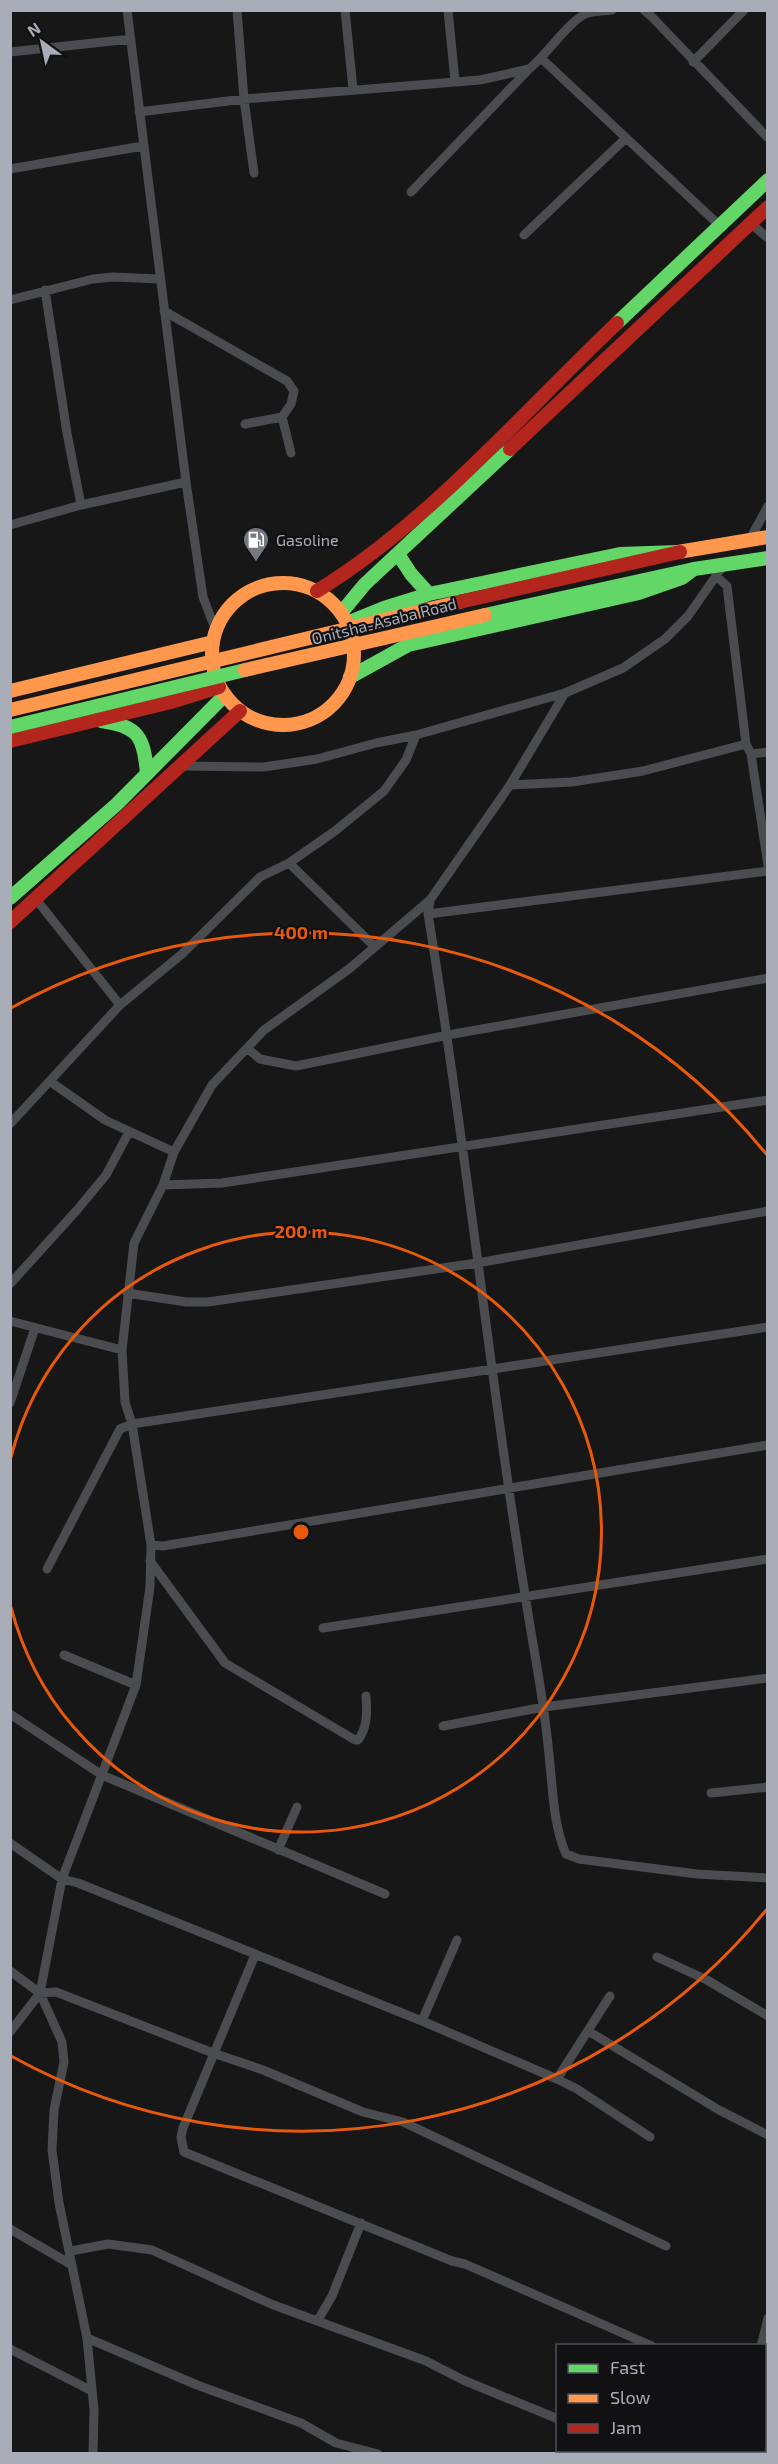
<svg xmlns="http://www.w3.org/2000/svg" width="778" height="2464" font-family="'Exo 2',sans-serif">
	<rect width="100%" height="100%" fill="#171717"/>
	<g fill="none" stroke-linecap="round" stroke-linejoin="round">
		<!-- street -->
		<path stroke="#4b4c50" stroke-width="9" d="M 127,10 L 186,482 L 203,597 L 216,631
			M 237,10 L 244,99 L 254,173
			M 345,10 L 353,89
			M 448,10 L 455,81
			M 644,10 L 651,16 L 768,138
			M 10,52 L 131,39
			M 542,59 L 720,226
			M 693,62 L 744,10
			M 139,112 L 244,99 L 480,80 L 529,69
			M 10,169 L 143,146
			M 411,192 L 529,69 C 546,56 571,18 588,13 C 596,11 605,11 612,10
			M 750,223 L 768,238
			M 524,235 L 626,138
			M 45,290 L 67,433 L 81,505
			M 10,300 L 93,279 L 113,277 L 159,279
			M 164,311 L 287,381 L 294,391 L 291,404 L 282,417 L 245,424
			M 282,417 L 291,453
			M 10,525 L 81,505 L 186,482
			M 750,539 L 768,506
			M 716,576 L 727,586 L 746,744 L 751,754 L 768,865
			M 751,754 L 768,752
			M 183,766 L 264,767 L 317,759 L 376,743 L 416,735
			M 510,785 L 572,782 L 643,771 L 746,744
			M 289,863 L 375,947
			M 35,898 L 120,1005
			M 430,901 L 428,914 C 469,1162 493,1413 536,1661 C 542,1696 547,1730 550,1765 C 553,1794 554,1827 566,1854 L 579,1859 L 697,1874 L 768,1878
			M 428,914 L 768,871
			M 247,1048 L 260,1059 L 296,1066 L 448,1035 L 768,978
			M 51,1082 L 105,1120 L 174,1152
			M 10,1124 L 120,1005 L 182,954 L 260,877 L 289,863 L 335,831 L 384,791 L 406,760 L 416,735 L 565,693
			M 163,1185 L 222,1183 L 768,1100
			M 10,1284 L 77,1210 L 106,1175 L 129,1132
			M 127,1293 L 186,1302 L 208,1302 L 477,1263 L 768,1211
			M 10,1321 L 122,1350
			M 10,1403 L 35,1328
			M 151,1545 L 163,1546 L 768,1445
			M 150,1561 L 225,1663 L 355,1740 L 358,1740 C 368,1727 367,1711 366,1696
			M 47,1569 L 120,1429 L 132,1424 L 768,1327
			M 323,1628 L 768,1559
			M 64,1655 L 136,1685
			M 10,1714 L 102,1775 L 385,1894
			M 443,1726 L 544,1707 L 768,1678
			M 711,1793 L 768,1787
			M 10,1843 L 62,1879 L 78,1883 L 422,2021 L 557,2079 L 577,2089 L 650,2137
			M 278,1850 L 297,1807
			M 255,1955 L 183,2128 L 181,2137 L 184,2152 L 452,2261 L 465,2264 L 652,2346
			M 657,1957 L 707,1980 L 768,2016
			M 10,1971 L 40,1993 L 62,2042 L 64,2062 L 54,2110 L 52,2150 L 59,2203 L 87,2338 L 94,2410 L 93,2454
			M 40,1993 L 56,1992 L 213,2053 L 263,2070 L 363,2112 L 403,2122 L 666,2246
			M 422,2021 L 457,1940
			M 588,2031 L 719,2110 L 768,2135
			M 10,2032 L 40,1993 L 62,1879 L 136,1685 L 150,1587 L 151,1545 L 132,1424 L 125,1402 L 122,1350 L 134,1243 L 163,1185 L 174,1152 L 212,1085 L 264,1030 L 349,969 L 430,900 L 510,785 L 565,693 L 623,668 L 665,639 L 688,616 L 723,566
			M 557,2079 L 610,1996
			M 10,2229 L 72,2265
			M 71,2251 L 108,2244 L 152,2250 L 271,2304 L 426,2361 L 463,2380 L 558,2419
			M 318,2320 L 332,2296 L 361,2223
			M 87,2338 L 197,2385 L 301,2423 L 336,2443 L 378,2454
			M 761,2346 L 768,2318
			M 10,2349 L 92,2391
			M 633,2450 L 641,2454
			M 755,2450 L 768,2452
			M 715,2454 L 716,2450"/>
		<!-- fast -->
		<path stroke="#63d668" stroke-width="14" d="M 617,323 L 768,180
			M 398,554 L 411,574 L 429,594
			M 341,613 L 365,584 L 510,449
			M 347,623 L 384,608 L 429,594 L 620,554 L 678,552
			M 350,677 L 408,645 L 639,593 L 682,578 L 694,569 L 768,558
			M 101,721 C 139,726 144,737 147,774
			M 10,898 L 117,804 L 225,695"/>
		<!-- slow -->
		<path stroke="#ff974d" stroke-width="14" d="M 678,552 L 768,537
			M212 654a71 71 0 1 1 142 0a71 71 0 1 1-142 0Z
			M 10,691 L 213,642"/>
		<!-- jam -->
		<path stroke="#b3261e" stroke-width="14" d="M 510,449 L 768,207
			M 317,591 C 432,520 519,416 617,323
			M 10,741 L 171,702 L 219,687
			M 10,922 L 240,711"/>
		<!-- fast-bridge -->
		<path stroke="#63d668" stroke-width="14" d="M 485,615 L 694,569
			M 10,727 L 245,670"/>
		<!-- slow-bridge -->
		<path stroke="#ff974d" stroke-width="14" d="M 245,670 L 485,615
			M 10,710 L 459,602"/>
		<!-- jam-bridge -->
		<path stroke="#b3261e" stroke-width="14" d="M 459,602 L 680,552"/>
	</g>
	<!-- distance rings -->
	<g fill="none" stroke="#e8590c" stroke-width="3">
		<path d="M11 1457A300 300 0 1 1 11 1607"/>
		<path d="M767 1909A599 599 0 0 1 11 2056M11 1008A599 599 0 0 1 767 1155"/>
	</g>
	<!-- icons -->
	<defs>
		<symbol id="fuel-pin" viewBox="-11 -11 22 30"><path d="M0 17L-7.5 6A9.5 9.5 0 1 1 7.5 6Z" fill="#757880" stroke="#111113"/><path d="M-5.5-6h7V0h2V4h1.3V-2.5L3-4.5l.8-.8L6-3V5H2.5V1h-1V6h-7ZM-4.2-4.7v3.2H.2V-4.7Z" fill="#fff"/></symbol>
	</defs>
	<g fill-rule="evenodd">
		<use href="#fuel-pin" x="241" y="525" width="30" height="40"/>
	</g>
	<g text-anchor="middle" stroke-width="4.5" stroke-linejoin="round" paint-order="stroke">
		<!-- poi labels -->
		<g font-size="16" fill="#a8adb8" stroke="#111113" text-anchor="start">
			<text x="276" y="546">Gasoline</text>
		</g>
		<!-- street labels -->
		<g font-size="16" fill="#a8adb8" stroke="#111113">
			<text transform="translate(384 621) rotate(-14)" y="6">Onitsha-Asaba Road</text>
		</g>
	</g>
	<circle cx="301" cy="1532" r="9" fill="#e8590c" stroke="#111113" stroke-width="3"/>
	<g font-size="18" text-anchor="middle" font-weight="bold" fill="#e8590c" stroke="#111113" stroke-width="4.5" stroke-linejoin="round" paint-order="stroke">
		<text x="301" y="939">400 m</text>
		<text x="301" y="1238">200 m</text>
	</g>
	<!-- border -->
	<rect width="778" height="2464" fill="none" stroke="#a8adb8" stroke-width="24"/>
	<!-- legend -->
	<rect x="556" y="2344" width="210" height="108" fill="#111113" stroke="#4d4f55" stroke-width="1.5"/>
	<rect x="568" y="2364" width="30" height="9" fill="#63d668" stroke="#4d4f55" stroke-width="1.5"/>
	<text x="610" y="2374" font-size="18" fill="#a8adb8">Fast</text>
	<rect x="568" y="2394" width="30" height="9" fill="#ff974d" stroke="#4d4f55" stroke-width="1.5"/>
	<text x="610" y="2404" font-size="18" fill="#a8adb8">Slow</text>
	<rect x="568" y="2424" width="30" height="9" fill="#b3261e" stroke="#4d4f55" stroke-width="1.5"/>
	<text x="610" y="2434" font-size="18" fill="#a8adb8">Jam</text>
	<!-- north arrow -->
	<g transform="translate(42 42) rotate(327)" stroke="#111113" stroke-width="4.5" paint-order="stroke">
	<path d="M0-4.5L10 22L0 15L-10 22Z" fill="#a8adb8"/>
	<text y="-9" font-size="16" font-weight="bold" text-anchor="middle" fill="#a8adb8">N</text>
	</g>
</svg>
